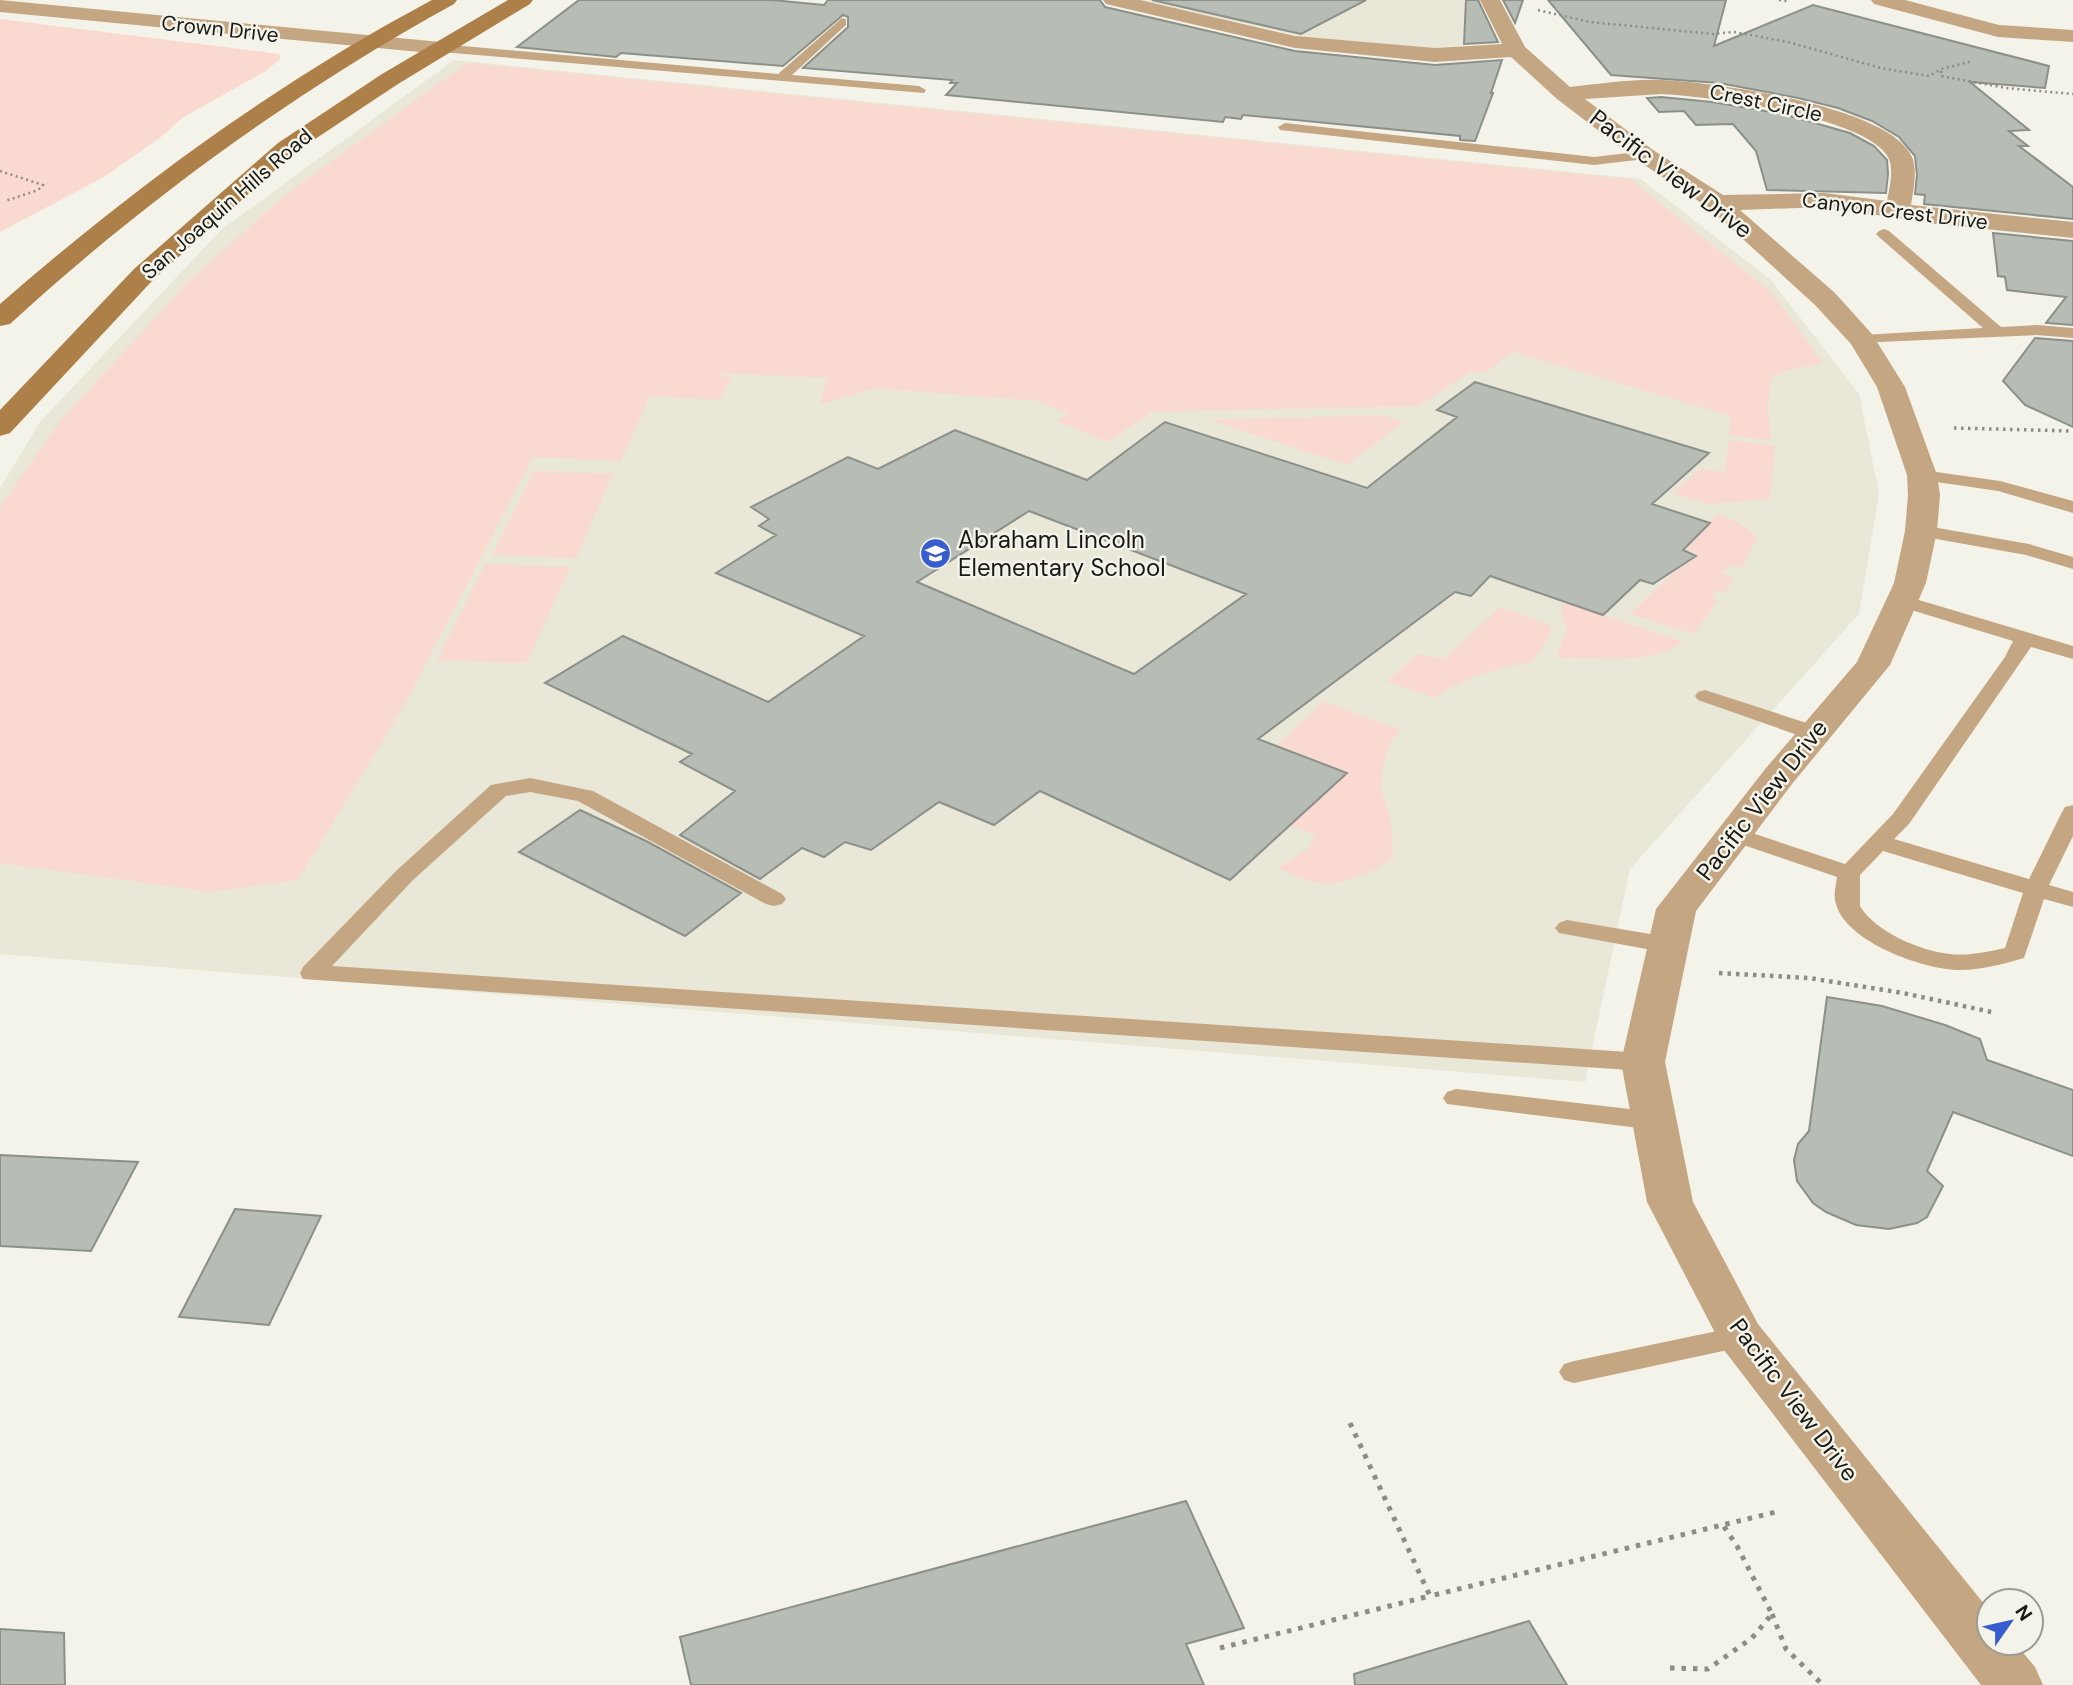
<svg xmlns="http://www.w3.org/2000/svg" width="2073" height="1685" font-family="'DM Sans',sans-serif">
	<rect width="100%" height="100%" fill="#f4f3ea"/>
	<!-- built -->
	<path fill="#e9e7d7" d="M 1139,0 L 1467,0 L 1482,43 L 1434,48 L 1303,37 Z
		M 454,60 L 1641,179 L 1771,280 L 1859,394 L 1879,494 L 1859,614 L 1630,869 L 1585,1082 L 0,954 L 0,488 L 40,422 L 222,229 Z"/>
	<!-- green -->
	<path fill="#fadad0" d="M 0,19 L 279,54 L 281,58 L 266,71 L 182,118 L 161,137 L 104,177 L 0,232 Z
		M 467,63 L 1630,179 L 1772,293 L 1823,363 L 1788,370 L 1771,378 L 1768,407 L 1771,441 L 1729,435 L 1731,416 L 1513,352 L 1486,372 L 1470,372 L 1419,406 L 1152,412 L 1108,442 L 1057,421 L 1069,414 L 1037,401 L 876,388 L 819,405 L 828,378 L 720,373 L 719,375 L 732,377 L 720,400 L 650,396 L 621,461 L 533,457 L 405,704 L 298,880 L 211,892 L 0,863 L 0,507 L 60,421 L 190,280 L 285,195 Z
		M 1382,415 L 1403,422 L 1347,465 L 1210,420 Z
		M 1729,440 L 1775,446 L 1770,499 L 1709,504 L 1673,493 L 1700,469 L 1725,472 Z
		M 534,471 L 613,474 L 576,558 L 492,555 Z
		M 1717,515 L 1736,521 L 1757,536 L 1742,568 L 1731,565 L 1722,573 L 1733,578 L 1725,593 L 1716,591 L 1712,599 L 1718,600 L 1694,634 L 1630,614 L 1695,553 L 1685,548 Z
		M 485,564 L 570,567 L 527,663 L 437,660 Z
		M 1565,602 L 1683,642 C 1649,666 1600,657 1560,658 L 1557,655 L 1567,629 L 1560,608 Z
		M 1500,607 L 1551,625 L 1550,635 L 1532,662 C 1499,668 1463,677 1435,698 L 1387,681 L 1418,654 L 1444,659 Z
		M 1324,701 L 1400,730 L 1389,745 L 1382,772 L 1381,789 L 1391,822 L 1393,858 C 1371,874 1337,889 1309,881 C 1298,878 1288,872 1278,868 L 1309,848 L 1315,835 L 1290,825 L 1346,773 L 1276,746 Z"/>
	<!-- building -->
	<path fill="#b7bcb5" stroke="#8b9089" stroke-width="2" fill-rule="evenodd" d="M 579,0 L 772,0 L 824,5 L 828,0 L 1100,0 L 1105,7 L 1295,51 L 1435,65 L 1502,60 L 1491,93 L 1493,93 L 1475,141 L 1460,140 L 1460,136 L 1243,115 L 1241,119 L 1225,117 L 1223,122 L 946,95 L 957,83 L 950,83 L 952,80 L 803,68 L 848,27 L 848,17 L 843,15 L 783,66 L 621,53 L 616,57 L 517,47 Z
		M 1152,0 L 1366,0 L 1301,34 Z
		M 1466,0 L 1478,0 L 1498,42 L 1464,44 Z
		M 1503,0 L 1523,0 L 1515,23 Z
		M 1548,0 L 1726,0 L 1714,46 L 1813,5 L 2049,66 L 2045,88 L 1970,82 L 2029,130 L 2009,131 L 2028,146 L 2019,146 L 2073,187 L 2073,219 L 1924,204 L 1925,195 L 1915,194 L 1917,175 L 1915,156 L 1899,137 L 1872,121 L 1838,108 L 1798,98 L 1719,83 L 1611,75 Z
		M 1661,97 L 1712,102 L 1783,114 L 1850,133 L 1874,146 L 1887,160 L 1888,174 L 1886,193 L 1767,190 L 1756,151 L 1733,124 L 1696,125 L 1684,111 L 1659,112 L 1647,98 Z
		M 1993,233 L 2073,241 L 2073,325 L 2046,323 L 2066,297 L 2007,290 L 2005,277 L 1998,276 Z
		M 2035,338 L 2073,341 L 2073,427 L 2025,405 L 2003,381 Z
		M 1475,382 L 1709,453 L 1652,504 L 1710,523 L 1683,550 L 1696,556 L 1653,584 L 1640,580 L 1603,615 L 1490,576 L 1471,596 L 1455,592 L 1258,739 L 1347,773 L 1230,880 L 1040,791 L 994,825 L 939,802 L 871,850 L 845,842 L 824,857 L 802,848 L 760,879 L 680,835 L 735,791 L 680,762 L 692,754 L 545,683 L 623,636 L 768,702 L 864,636 L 716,573 L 776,535 L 759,526 L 769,519 L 751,507 L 848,457 L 878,469 L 955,430 L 1087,480 L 1165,422 L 1367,488 L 1457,417 L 1437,410 ZM 1029,511 L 1246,594 L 1134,674 L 917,582 Z
		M 580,810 L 648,842 L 741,893 L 685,936 L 519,852 Z
		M 1827,997 L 1882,1006 L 1945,1025 L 1980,1039 L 1987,1060 L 2073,1090 L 2073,1156 L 1953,1112 L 1927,1171 L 1943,1186 L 1927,1217 L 1917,1223 L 1889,1229 L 1856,1225 L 1826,1212 L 1813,1203 L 1797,1181 L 1794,1160 L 1798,1144 L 1809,1131 Z
		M 0,1155 L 138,1162 L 91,1251 L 0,1246 Z
		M 235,1209 L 321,1216 L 269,1325 L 179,1317 Z
		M 1186,1501 L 1244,1628 L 1186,1644 L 1204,1685 L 691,1685 L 680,1637 Z
		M 1529,1621 L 1567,1685 L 1355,1685 L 1354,1674 Z
		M 0,1629 L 64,1633 L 65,1685 L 0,1685 Z"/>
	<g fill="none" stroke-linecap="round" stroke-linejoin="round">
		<!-- path-far3 -->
		<path stroke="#8d8c86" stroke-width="2.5" stroke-dasharray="2 3.5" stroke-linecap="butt" d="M 1779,0 L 1787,1
			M 1538,10 L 1590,22 L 1713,34 L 1734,32 L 1788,42 L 1881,68 L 1929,76 L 1941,69 L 1973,61
			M 1941,71 L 1941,76 L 2006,88 L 2073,94
			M 0,171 L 43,185 L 38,190 L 5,201"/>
		<!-- path-far2 -->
		<path stroke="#8d8c86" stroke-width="3.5" stroke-dasharray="2.5 4.5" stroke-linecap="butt" d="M 1954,428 L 2073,431"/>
		<!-- path-far1 -->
		<path stroke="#8d8c86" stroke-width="4.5" stroke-dasharray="3.5 5" stroke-linecap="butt" d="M 1719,973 L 1809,978 L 1903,993 L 1996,1013"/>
		<!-- path -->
		<path stroke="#8d8c86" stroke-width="5" stroke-dasharray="4.5 7" stroke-linecap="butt" d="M 1350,1423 L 1430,1596 L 1780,1511
			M 1772,1614 L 1786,1649 L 1823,1685
			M 1220,1648 L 1430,1596
			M 1670,1668 L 1708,1669 L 1752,1638 L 1772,1614 L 1737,1546 L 1723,1525"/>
		<!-- service -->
		<path fill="#c4a682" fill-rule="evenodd" d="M 842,18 L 846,19 L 846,25 L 792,75 L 919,86 L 926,90 L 924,93 L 441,52 L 435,48 L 441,44 L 778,74 Z
			M 1285,123 L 1594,157 L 1645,151 L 1652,155 L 1645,159 L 1594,165 L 1280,130 L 1278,127 Z
			M 1884,229 L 1889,231 L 2001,327 L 2037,325 L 2073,328 L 2073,338 L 2037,335 L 1856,343 L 1854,340 L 1856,337 L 1862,335 L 1983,328 L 1879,237 L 1876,234 L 1879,231 Z
			M 1922,470 L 2000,481 L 2073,501 L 2073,513 L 1998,491 L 1916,479 L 1913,475 L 1916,471 Z
			M 1921,525 L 2029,544 L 2073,557 L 2073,569 L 2026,555 L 1914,535 L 1912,531 Z
			M 1902,595 L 2073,646 L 2073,659 L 2031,647 L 1909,824 L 1894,839 L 2029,879 L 2062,812 L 2065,807 L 2073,805 L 2073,836 L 2049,885 L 2073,892 L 2073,907 L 2044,899 L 2024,958 C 2003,964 1981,970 1960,970 C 1924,970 1846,942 1836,904 C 1833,895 1836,885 1837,877 L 1726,839 L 1723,834 L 1726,829 L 1734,827 L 1845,864 L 1893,814 L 2005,657 L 2013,641 L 1895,605 L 1892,601 L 1895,597 ZM 1883,851 L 2023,893 L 2005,948 C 1987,952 1968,956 1950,954 C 1921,951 1875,932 1860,906 L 1860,875 Z
			M 1705,690 L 1822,728 L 1825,733 L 1822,738 L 1806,738 L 1698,700 L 1695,696 L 1698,692 Z
			M 530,778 L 593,791 L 782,894 L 786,899 L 782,904 L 774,906 L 766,904 L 578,801 L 530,792 L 506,796 L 413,880 L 332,966 L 1643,1053 L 1652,1056 L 1656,1062 L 1652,1068 L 1643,1071 L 303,979 L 300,973 L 303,967 L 397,870 L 491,785 Z
			M 1567,920 L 1668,937 L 1676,940 L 1680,945 L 1676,950 L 1668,953 L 1559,933 L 1555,928 L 1559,923 Z
			M 1456,1089 L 1655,1112 L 1664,1115 L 1668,1121 L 1664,1127 L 1655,1130 L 1447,1104 L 1443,1098 L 1447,1092 Z
			M 1741,1326 L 1751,1329 L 1755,1337 L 1751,1345 L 1574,1383 L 1564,1380 L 1559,1372 L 1564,1364 L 1574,1361 Z"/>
		<!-- minor -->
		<path fill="#c4a682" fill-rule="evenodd" d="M 1103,0 L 1140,0 L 1295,36 L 1435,48 L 1502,44 L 1480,0 L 1500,0 L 1525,47 L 1570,87 C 1600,84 1631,79 1661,80 C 1713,82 1890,106 1912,157 C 1918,172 1913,190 1911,205 L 2073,222 L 2073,238 L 1936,224 L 1825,207 L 1740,210 L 1835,293 L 1872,334 L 1905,387 L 1937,475 L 1940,495 L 1937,531 L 1926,583 L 1890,665 L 1792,784 L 1696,911 L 1665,1062 L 1693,1202 L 1758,1324 L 1989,1610 L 1989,1643 L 2015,1643 L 2035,1667 L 2043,1685 L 1981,1685 L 1724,1350 L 1647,1202 L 1621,1062 L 1656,909 L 1766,768 L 1857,662 L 1894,583 L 1905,531 L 1908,495 L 1907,475 L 1877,387 L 1851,344 L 1815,305 L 1709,208 L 1637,160 L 1557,99 L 1511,57 L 1435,62 L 1295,48 L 1106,4 ZM 1661,94 C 1705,96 1869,116 1889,159 C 1894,171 1889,189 1887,201 L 1825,193 L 1723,195 L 1653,150 L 1585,99 Z
			M 1871,0 L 1905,0 L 1999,25 L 2073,30 L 2073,42 L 1998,37 L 1874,4 Z"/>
		<!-- tertiary -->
		<path fill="#c4a682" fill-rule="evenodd" d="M 0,0 L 441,42 L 449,43 L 452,48 L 449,53 L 441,54 L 0,12 Z"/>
		<!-- secondary -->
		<path fill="#ac8048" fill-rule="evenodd" d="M 432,0 L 457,0 L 454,4 C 294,92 144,201 10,324 L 0,326 L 0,304 C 133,188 276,83 432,0 Z
			M 508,0 L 533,0 L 530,4 L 398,84 L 294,153 L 152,281 L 10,433 L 0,436 L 0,410 L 134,269 L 278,143 L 382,74 Z"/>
	</g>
	<!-- icons -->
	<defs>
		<symbol id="school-disc" viewBox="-11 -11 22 22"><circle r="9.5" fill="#385dce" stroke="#f4f3ea"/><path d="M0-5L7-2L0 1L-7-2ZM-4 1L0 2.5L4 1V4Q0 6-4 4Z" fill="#fff"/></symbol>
	</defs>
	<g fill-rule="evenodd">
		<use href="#school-disc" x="918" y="536" width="35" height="35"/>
	</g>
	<g text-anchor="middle" stroke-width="5" stroke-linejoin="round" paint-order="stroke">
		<!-- far-street labels -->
		<g font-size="21" fill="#181814" stroke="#f4f3ea">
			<text transform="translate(220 29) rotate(6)" y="7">Crown Drive</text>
			<text transform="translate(1766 103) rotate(12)" y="7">Crest Circle</text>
			<text transform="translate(227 204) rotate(-41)" y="7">San Joaquin Hills Road</text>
			<text transform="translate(1895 211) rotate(7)" y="7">Canyon Crest Drive</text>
		</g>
		<!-- street labels -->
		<g font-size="24" fill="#181814" stroke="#f4f3ea">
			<text transform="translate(1671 174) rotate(37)" y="8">Pacific View Drive</text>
			<text transform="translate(1762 800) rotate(-52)" y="8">Pacific View Drive</text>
			<text transform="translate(1794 1400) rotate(53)" y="8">Pacific View Drive</text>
		</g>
		<!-- poi labels -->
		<g font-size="24" fill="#181814" stroke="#f4f3ea" text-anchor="start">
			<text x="958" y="548">Abraham Lincoln<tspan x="958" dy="28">Elementary School</tspan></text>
		</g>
	</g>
	<!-- north arrow -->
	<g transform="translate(2010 1622) rotate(56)"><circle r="33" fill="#f4f3ea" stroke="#9c9b94" stroke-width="2"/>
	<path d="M0-5L12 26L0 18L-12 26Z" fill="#385dce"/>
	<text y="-10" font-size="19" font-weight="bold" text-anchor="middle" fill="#181814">N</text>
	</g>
</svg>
